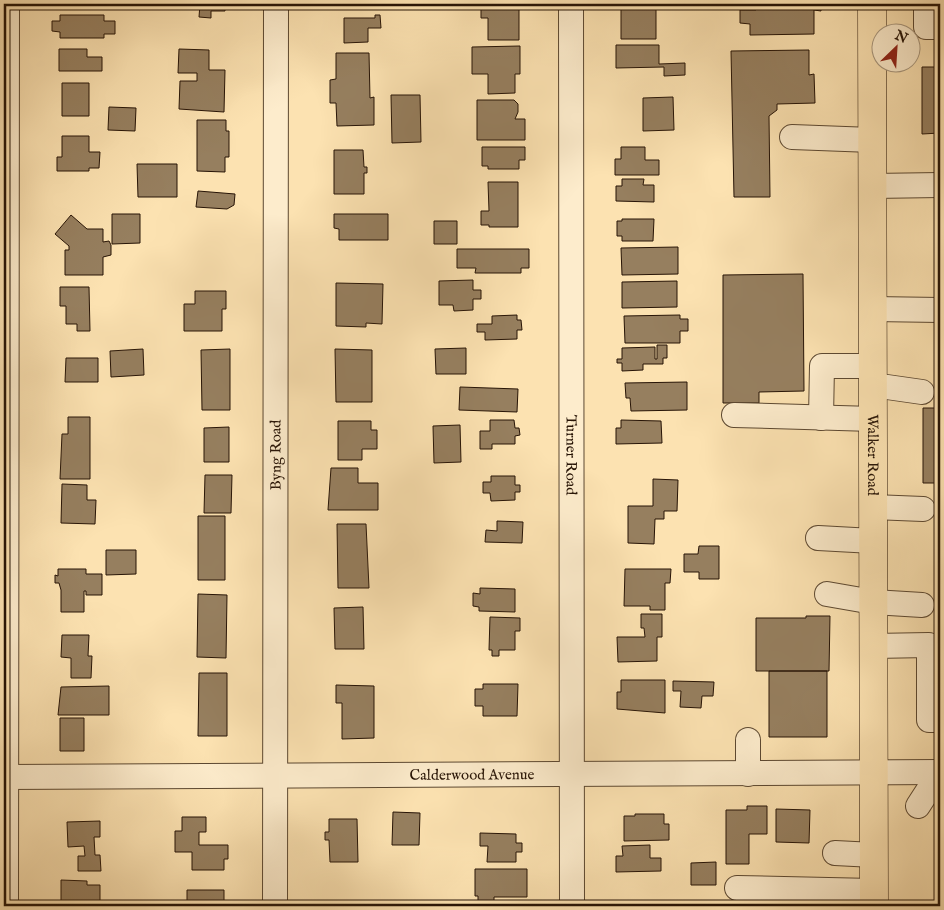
<svg xmlns="http://www.w3.org/2000/svg" width="944" height="910" font-family="'IM FELL English',serif">
	<rect width="100%" height="100%" fill="#fce2b1"/>
	<filter id="stains"><feTurbulence type="fractalNoise" baseFrequency=".004" numOctaves="4"/><feColorMatrix values="0 0 0 0 .2 0 0 0 0 .09 0 0 0 0 .02 0 0 0 .5 -.17"/></filter>
	<radialGradient id="worn" r=".72"><stop offset=".6" stop-color="#630" stop-opacity="0"/><stop offset="1" stop-color="#630" stop-opacity=".3"/></radialGradient>
	<!-- building -->
	<path fill="#967f5f" stroke="#271406" d="M 61,4 L 106,4 L 106,8 L 61,7 Z
		M 200,4 L 225,4 L 225,11 L 211,11 L 211,18 L 199,17 Z
		M 481,4 L 519,4 L 519,40 L 488,40 L 488,18 L 481,18 Z
		M 621,4 L 656,4 L 656,39 L 621,39 Z
		M 756,4 L 821,4 L 821,11 L 814,10 L 814,34 L 750,35 L 750,24 L 740,23 L 740,10 L 756,10 Z
		M 60,15 L 104,15 L 104,21 L 115,21 L 115,34 L 104,34 L 104,38 L 60,38 L 60,32 L 52,31 L 52,21 L 60,21 Z
		M 375,15 L 380,15 L 381,28 L 368,28 L 368,42 L 344,43 L 344,18 L 375,18 Z
		M 616,45 L 659,45 L 659,64 L 685,63 L 685,75 L 664,76 L 664,67 L 616,68 Z
		M 520,46 L 520,74 L 515,74 L 515,93 L 488,94 L 488,74 L 472,74 L 472,47 Z
		M 59,49 L 87,49 L 87,57 L 102,57 L 102,71 L 59,71 Z
		M 179,49 L 209,50 L 209,70 L 225,70 L 224,112 L 179,109 L 180,81 L 197,81 L 197,73 L 178,73 Z
		M 809,50 L 809,75 L 814,74 L 815,103 L 777,104 L 777,110 L 769,116 L 770,197 L 734,197 L 731,51 Z
		M 336,53 L 369,53 L 370,98 L 374,97 L 374,125 L 337,126 L 336,103 L 330,103 L 330,80 L 336,79 Z
		M 922,67 L 940,67 L 940,133 L 922,134 Z
		M 62,83 L 89,83 L 89,116 L 62,116 Z
		M 391,95 L 420,95 L 421,142 L 392,143 Z
		M 673,97 L 674,130 L 643,131 L 643,98 Z
		M 477,100 L 514,100 L 518,104 L 518,112 L 515,119 L 525,119 L 525,140 L 477,140 Z
		M 109,107 L 136,108 L 135,131 L 108,130 Z
		M 197,120 L 226,120 L 226,131 L 229,131 L 229,157 L 225,157 L 225,172 L 197,171 Z
		M 62,136 L 89,136 L 89,152 L 100,152 L 99,168 L 89,168 L 89,171 L 57,171 L 57,157 L 62,157 Z
		M 482,147 L 525,147 L 525,160 L 519,160 L 519,169 L 488,169 L 488,166 L 482,166 Z
		M 621,147 L 645,147 L 645,160 L 659,160 L 659,175 L 615,175 L 615,159 L 621,159 Z
		M 334,150 L 363,150 L 364,167 L 367,167 L 367,173 L 364,173 L 364,194 L 334,194 Z
		M 137,164 L 177,164 L 177,197 L 138,197 Z
		M 622,179 L 644,179 L 643,185 L 654,185 L 654,202 L 616,201 L 616,186 L 622,186 Z
		M 488,182 L 518,182 L 518,227 L 489,227 L 489,225 L 481,225 L 481,211 L 489,211 Z
		M 198,191 L 235,194 L 234,205 L 227,209 L 196,207 Z
		M 112,214 L 140,214 L 140,243 L 112,244 Z
		M 334,214 L 388,214 L 388,240 L 339,240 L 339,229 L 334,228 Z
		M 71,215 L 87,229 L 103,229 L 103,242 L 109,241 L 111,245 L 111,255 L 103,257 L 103,275 L 65,275 L 65,250 L 69,250 L 69,246 L 55,234 Z
		M 622,219 L 654,219 L 653,241 L 622,241 L 622,236 L 617,236 L 617,221 L 622,221 Z
		M 434,221 L 457,221 L 457,244 L 434,244 Z
		M 678,247 L 678,274 L 622,275 L 621,248 Z
		M 457,249 L 529,249 L 529,268 L 521,268 L 521,273 L 475,273 L 476,268 L 457,268 Z
		M 803,274 L 804,391 L 759,392 L 759,403 L 723,403 L 723,275 Z
		M 473,280 L 473,290 L 481,290 L 481,299 L 473,299 L 473,310 L 454,311 L 453,305 L 439,305 L 439,281 Z
		M 677,281 L 677,307 L 622,308 L 622,282 Z
		M 336,283 L 383,284 L 382,324 L 366,323 L 366,327 L 336,326 Z
		M 60,287 L 89,287 L 90,331 L 77,331 L 77,324 L 66,324 L 66,306 L 60,306 Z
		M 195,291 L 226,291 L 226,309 L 222,309 L 222,331 L 184,331 L 184,304 L 195,304 Z
		M 517,315 L 517,320 L 521,320 L 522,330 L 517,330 L 517,339 L 485,340 L 485,332 L 477,332 L 477,324 L 492,324 L 492,316 Z
		M 680,315 L 680,319 L 688,319 L 688,331 L 680,331 L 680,343 L 625,343 L 624,316 Z
		M 657,345 L 667,345 L 667,358 L 663,358 L 663,364 L 643,364 L 643,370 L 622,371 L 622,363 L 617,363 L 617,359 L 622,359 L 622,348 L 655,347 L 655,359 L 657,359 Z
		M 466,348 L 466,374 L 436,374 L 435,349 Z
		M 143,349 L 144,375 L 111,377 L 110,351 Z
		M 230,349 L 230,410 L 202,410 L 201,350 Z
		M 335,349 L 372,350 L 372,402 L 336,402 Z
		M 66,358 L 98,358 L 98,382 L 65,382 Z
		M 687,382 L 687,410 L 631,411 L 630,398 L 626,398 L 625,383 Z
		M 460,387 L 518,389 L 517,412 L 459,410 Z
		M 923,408 L 940,408 L 940,483 L 923,483 Z
		M 68,417 L 90,417 L 90,479 L 60,479 L 62,434 L 68,434 Z
		M 490,420 L 514,420 L 515,428 L 519,428 L 520,435 L 515,436 L 515,444 L 492,444 L 492,449 L 480,449 L 480,431 L 490,431 Z
		M 621,420 L 661,421 L 662,443 L 616,444 L 616,428 L 621,428 Z
		M 338,421 L 371,421 L 371,430 L 377,430 L 377,449 L 362,449 L 362,460 L 338,460 Z
		M 460,425 L 461,462 L 434,463 L 433,426 Z
		M 229,427 L 229,462 L 204,462 L 204,428 Z
		M 331,468 L 358,468 L 358,483 L 378,483 L 378,510 L 328,510 Z
		M 205,475 L 232,475 L 231,513 L 204,513 Z
		M 491,476 L 515,476 L 515,485 L 520,485 L 520,492 L 515,492 L 515,500 L 491,501 L 490,493 L 483,493 L 483,482 L 491,482 Z
		M 653,479 L 678,480 L 677,511 L 664,511 L 664,519 L 655,519 L 654,544 L 628,543 L 628,506 L 653,506 Z
		M 62,484 L 87,485 L 87,500 L 96,500 L 95,524 L 61,523 Z
		M 198,516 L 225,516 L 225,580 L 198,580 Z
		M 497,521 L 523,522 L 522,543 L 485,542 L 486,530 L 497,531 Z
		M 337,524 L 366,524 L 369,588 L 338,588 Z
		M 699,546 L 719,546 L 719,579 L 699,579 L 699,572 L 684,572 L 684,554 L 698,554 Z
		M 106,550 L 136,550 L 136,574 L 106,575 Z
		M 58,569 L 86,569 L 86,574 L 102,574 L 102,595 L 86,595 L 86,591 L 84,591 L 84,612 L 61,612 L 61,590 L 59,583 L 55,583 L 55,575 L 58,576 Z
		M 625,569 L 671,569 L 670,583 L 665,583 L 665,610 L 650,610 L 650,606 L 624,606 Z
		M 480,588 L 515,589 L 515,612 L 479,611 L 479,607 L 473,606 L 473,593 L 480,594 Z
		M 198,594 L 227,595 L 226,658 L 197,657 Z
		M 363,607 L 364,649 L 335,649 L 334,608 Z
		M 641,614 L 662,614 L 662,637 L 657,637 L 657,661 L 618,662 L 617,637 L 645,637 L 644,628 L 641,628 Z
		M 806,616 L 830,616 L 829,671 L 756,671 L 756,618 L 806,618 Z
		M 490,617 L 520,618 L 520,631 L 515,631 L 515,650 L 499,650 L 499,656 L 492,656 L 492,650 L 489,650 Z
		M 62,635 L 89,635 L 88,656 L 92,656 L 91,678 L 71,678 L 71,658 L 61,657 Z
		M 769,671 L 827,671 L 827,737 L 769,737 Z
		M 199,673 L 227,673 L 227,736 L 198,736 Z
		M 621,680 L 665,680 L 665,713 L 617,709 L 617,692 L 621,692 Z
		M 673,681 L 714,682 L 713,696 L 702,696 L 701,708 L 680,707 L 681,691 L 673,691 Z
		M 483,684 L 518,684 L 517,716 L 483,716 L 483,706 L 475,706 L 475,689 L 483,689 Z
		M 336,685 L 374,686 L 374,738 L 342,739 L 342,703 L 336,703 Z
		M 109,686 L 109,715 L 58,715 L 61,687 Z
		M 60,718 L 84,718 L 84,751 L 60,751 Z
		M 747,806 L 767,806 L 767,834 L 749,834 L 749,864 L 726,864 L 726,810 L 747,810 Z
		M 776,809 L 810,810 L 809,843 L 776,842 Z
		M 393,812 L 420,813 L 419,845 L 392,845 Z
		M 635,814 L 664,814 L 664,824 L 669,824 L 669,840 L 624,841 L 624,816 L 635,816 Z
		M 182,817 L 206,817 L 206,832 L 199,832 L 199,845 L 228,845 L 228,859 L 224,859 L 224,870 L 192,870 L 192,852 L 175,852 L 175,831 L 182,831 Z
		M 329,819 L 357,819 L 358,862 L 330,862 L 329,840 L 325,840 L 325,832 L 329,832 Z
		M 100,821 L 100,837 L 94,837 L 95,855 L 100,855 L 101,871 L 78,871 L 78,856 L 85,856 L 84,846 L 68,847 L 67,822 Z
		M 480,833 L 516,834 L 516,843 L 522,843 L 522,852 L 516,852 L 516,862 L 487,862 L 488,846 L 480,846 Z
		M 650,845 L 650,858 L 661,858 L 661,871 L 616,872 L 616,856 L 623,856 L 622,846 Z
		M 716,862 L 716,885 L 691,885 L 691,863 Z
		M 475,869 L 527,869 L 527,897 L 494,897 L 494,906 L 478,906 L 478,896 L 475,896 Z
		M 61,880 L 87,881 L 87,885 L 100,885 L 100,906 L 61,905 Z
		M 187,890 L 224,890 L 224,906 L 187,906 Z
		M 758,903 L 821,903 L 821,906 L 727,906 L 758,906 Z"/>
	<g fill="none" stroke-linecap="round" stroke-linejoin="round">
		<defs>
			<g id="minor">
				<path id="s1" d="M 571,4 L 572,906"/>
				<path d="M 926,4 L 926,27 L 940,27"/>
				<path d="M 792,137 L 872,140"/>
				<path d="M 872,186 L 940,185"/>
				<path d="M 873,309 L 940,310"/>
				<path d="M 873,385 L 922,392"/>
				<path d="M 734,415 L 873,419"/>
				<path d="M 821,418 L 822,366 L 873,366"/>
				<path d="M 873,507 L 923,509"/>
				<path d="M 818,538 L 873,541"/>
				<path d="M 827,594 L 873,602 L 922,605"/>
				<path d="M 873,646 L 929,645 L 929,720 L 940,720"/>
				<path d="M 748,740 L 748,774"/>
				<path id="s2" d="M 4,777 L 940,772"/>
				<path d="M 918,806 L 940,772"/>
				<path d="M 835,853 L 874,855"/>
				<path d="M 737,888 L 873,891"/>
				<path d="M 6,906 L 7,4"/>
				<path id="s3" d="M 275,906 L 276,4"/>
			</g>
			<g id="major">
				<path id="s4" d="M 872,4 L 874,906"/>
			</g>
		</defs>
		<!-- minor casing -->
		<use href="#minor" stroke="#5c4831" stroke-width="26"/>
		<!-- major casing -->
		<use href="#major" stroke="#271406" stroke-width="29"/>
		<!-- minor -->
		<use href="#minor" stroke="#fdeccc" stroke-width="24"/>
		<!-- major -->
		<use href="#major" stroke="#fce2b1" stroke-width="28"/>
	</g>
	<g text-anchor="middle" stroke-width="4.5" stroke-linejoin="round" paint-order="stroke">
		<!-- street labels -->
		<g font-size="15" fill="#271406" stroke="#fdeccc">
			<text dy="5" stroke="none"><textPath href="#s3" startOffset="451">Byng Road</textPath></text>
			<text dy="5" stroke="none"><textPath href="#s1" startOffset="451">Turner Road</textPath></text>
			<text dy="5" stroke="none"><textPath href="#s4" startOffset="451">Walker Road</textPath></text>
			<text dy="5" stroke="none"><textPath href="#s2" startOffset="468">Calderwood Avenue</textPath></text>
		</g>
	</g>
	<!-- margin -->
	<rect width="944" height="910" fill="none" stroke="#fce2b1" stroke-width="20"/>
	<rect x="5" y="5" width="934" height="900" fill="none" stroke="#271406" stroke-width="2.5"/>
	<rect x="10" y="10" width="924" height="890" fill="none" stroke="#271406"/>
	<!-- north arrow -->
	<g transform="translate(896 48) rotate(25)"><circle r="24" fill="#fdeccc" stroke="#a7967d"/>
	<path d="M0-4L9 19L0 12L-9 19Z" fill="#8f2418"/>
	<text y="-8" font-size="14" font-weight="bold" text-anchor="middle" fill="#271406">N</text>
	</g>
	<rect width="100%" height="100%" filter="url(#stains)"/>
	<rect width="100%" height="100%" fill="url(#worn)"/>
</svg>
